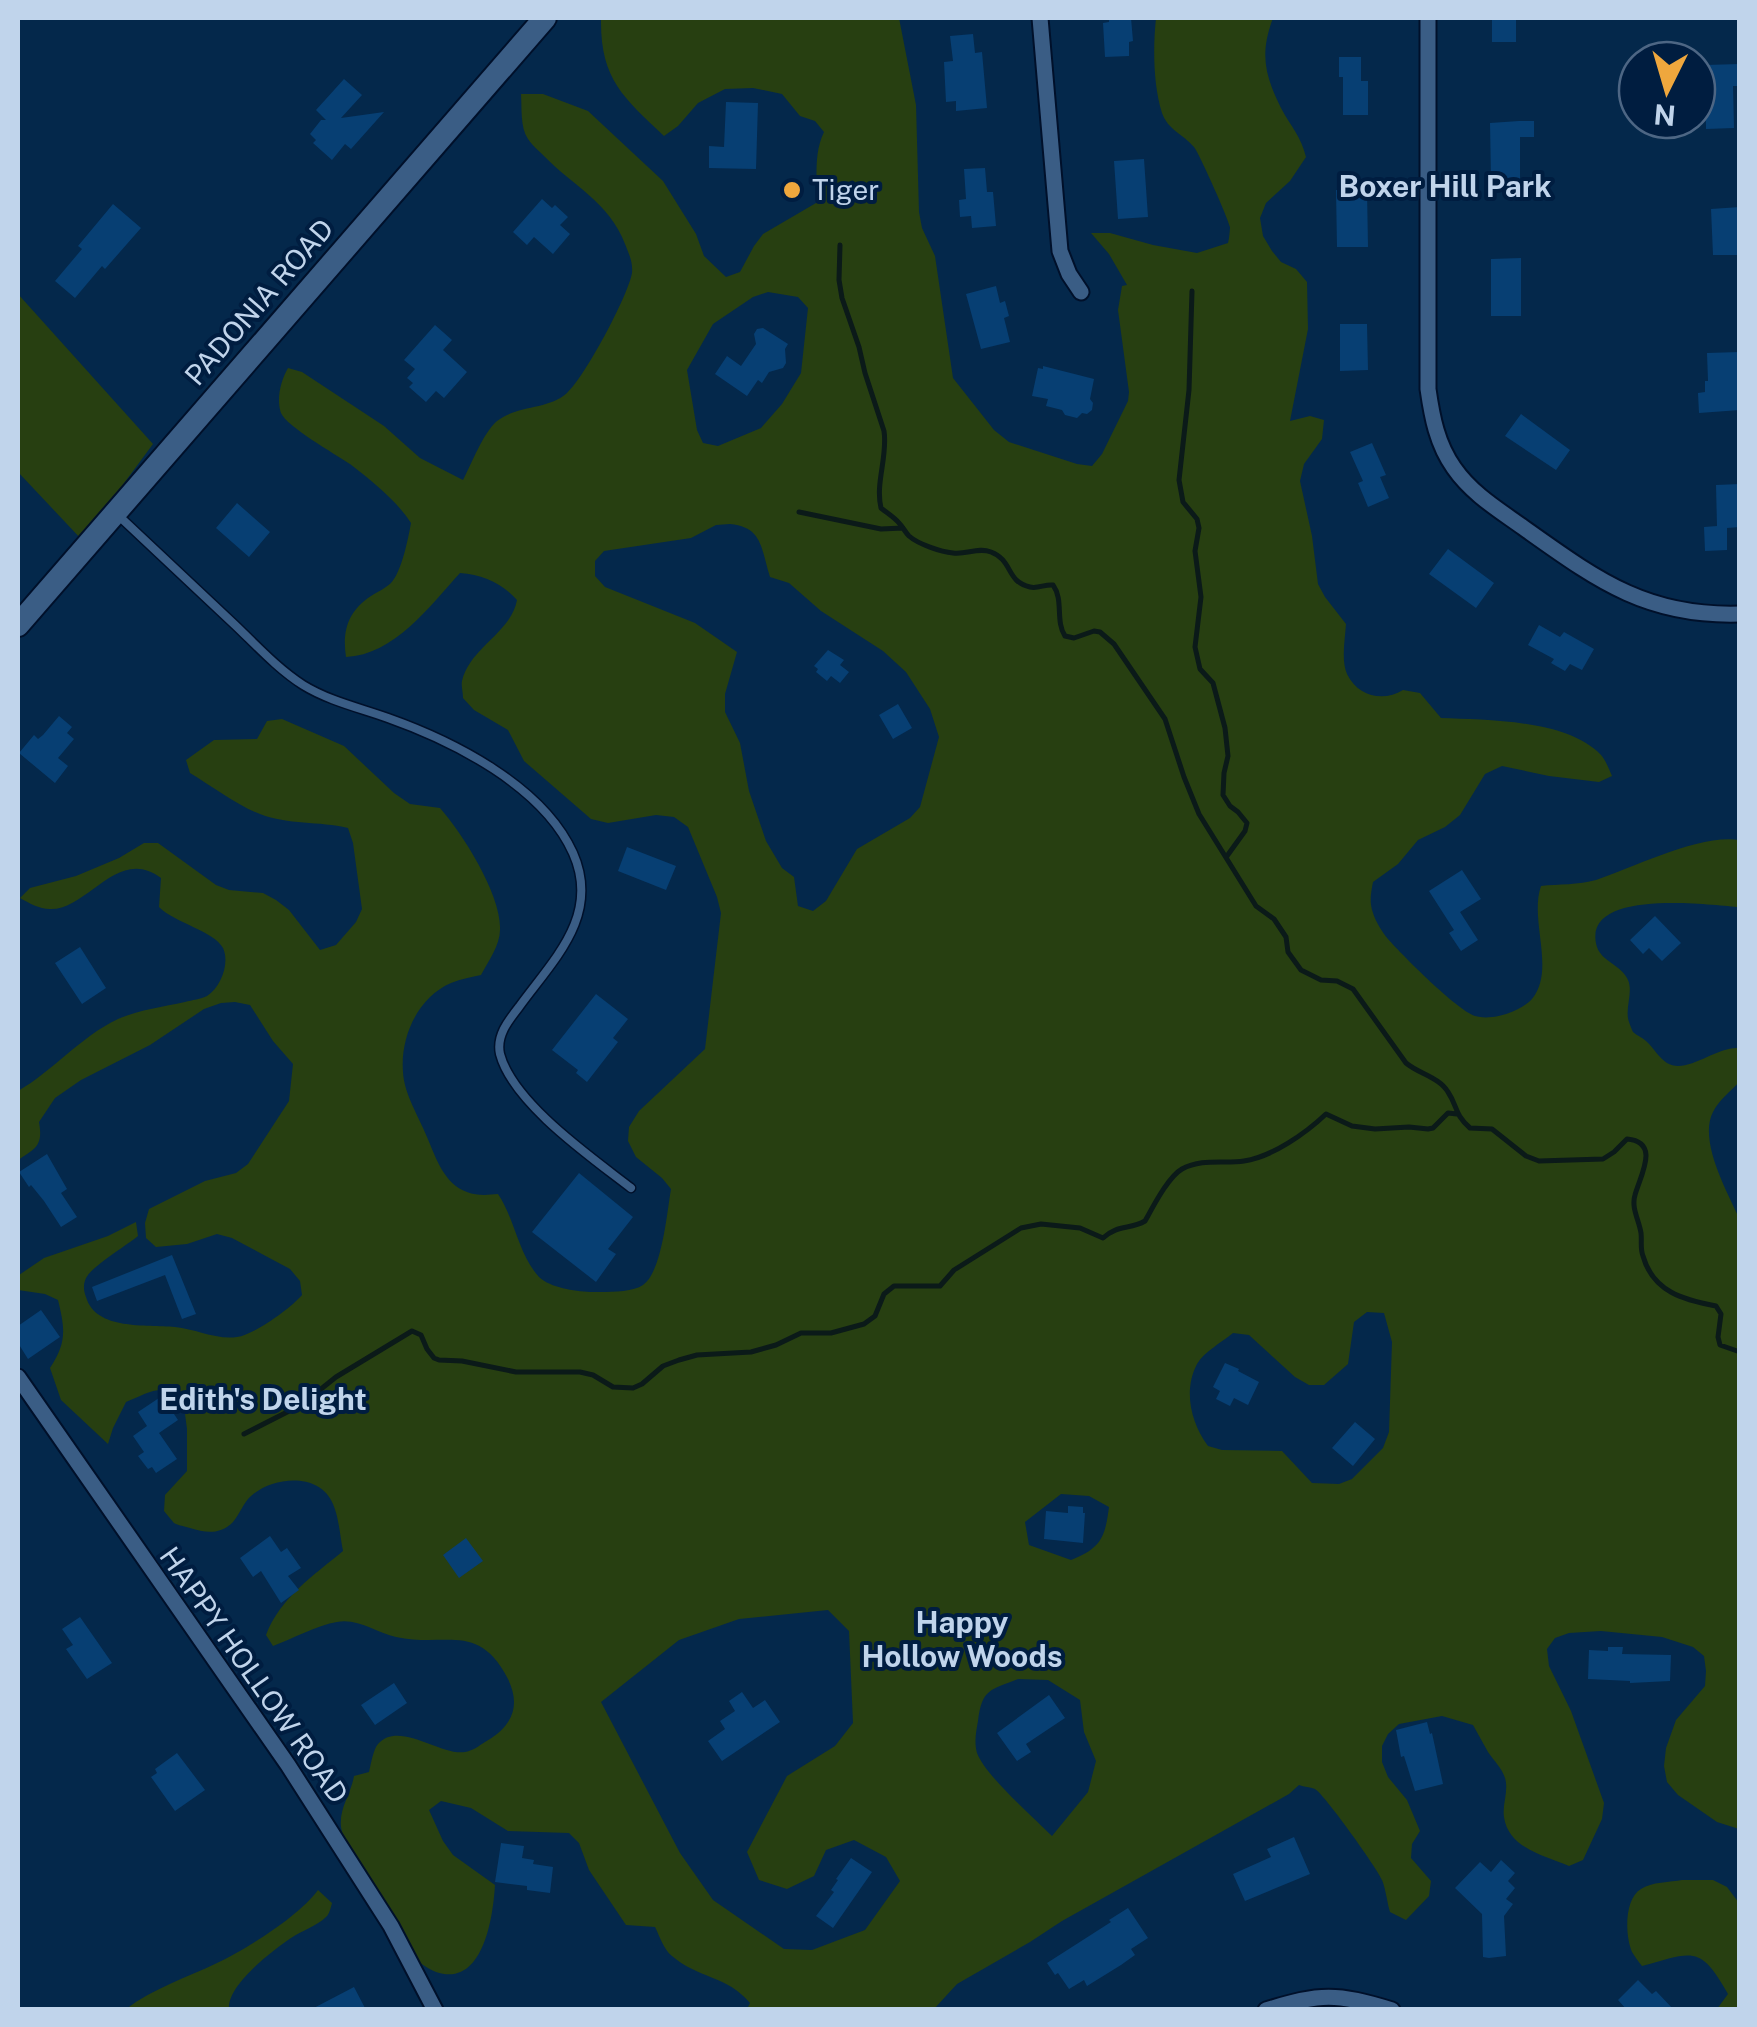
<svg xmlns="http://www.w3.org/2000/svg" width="1757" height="2027" font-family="'Public Sans',sans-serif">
	<rect width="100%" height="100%" fill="#04284b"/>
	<!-- green -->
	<path fill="#273f11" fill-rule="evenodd" d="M 601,18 L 899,18 L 916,105 L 919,212 L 922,228 L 935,256 L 953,378 L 994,430 L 1009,442 L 1077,464 L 1092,466 L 1102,454 L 1128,401 L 1129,392 L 1118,310 L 1122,286 L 1127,285 L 1109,254 L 1091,233 L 1110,233 L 1153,245 L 1197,253 L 1228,243 C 1229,240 1230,230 1230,227 C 1228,218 1200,155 1194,147 C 1183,134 1168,130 1162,113 C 1153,85 1153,46 1156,18 L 1273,18 C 1260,53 1264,74 1281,108 C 1291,127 1301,136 1306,157 L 1290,181 L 1266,203 L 1260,218 L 1263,236 L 1272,251 L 1281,262 L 1296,269 L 1307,282 L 1308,329 L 1290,421 L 1310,416 L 1324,420 L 1322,439 L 1304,464 L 1300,481 L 1312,536 L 1318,584 L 1325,597 L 1346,624 C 1345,640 1341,660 1347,674 C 1358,697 1384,702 1403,690 L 1420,693 L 1441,718 C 1486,720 1567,719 1601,755 C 1606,761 1609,769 1612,776 L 1599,782 L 1549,776 L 1502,766 L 1485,774 L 1460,815 L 1445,827 L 1418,840 L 1398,864 L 1373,882 C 1371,893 1369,901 1373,913 C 1376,922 1382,932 1388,939 C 1403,956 1457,1010 1475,1016 C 1492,1021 1520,1012 1532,999 C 1556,969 1529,921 1541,886 C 1558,884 1579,885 1596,880 C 1635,867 1699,834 1739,840 L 1739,907 C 1710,905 1579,887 1597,947 C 1602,962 1622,965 1628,980 C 1633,991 1626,1006 1628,1018 C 1628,1020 1632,1030 1633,1032 C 1637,1036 1642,1037 1646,1041 C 1653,1047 1659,1058 1667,1063 C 1687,1075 1716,1046 1739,1048 L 1739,1082 C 1731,1091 1718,1101 1713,1112 C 1698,1141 1728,1193 1740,1220 L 1739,1829 L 1717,1822 L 1678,1795 L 1667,1782 L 1664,1766 L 1666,1748 L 1676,1720 L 1705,1686 L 1706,1671 L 1704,1656 L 1693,1647 L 1662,1637 L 1601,1631 L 1569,1633 L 1555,1638 L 1547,1649 L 1549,1666 L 1571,1711 L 1604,1803 L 1602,1819 L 1583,1860 L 1569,1866 C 1545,1856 1508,1848 1504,1817 C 1502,1804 1509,1791 1505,1778 C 1502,1768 1494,1761 1488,1752 C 1483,1743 1478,1734 1473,1725 L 1442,1716 L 1399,1724 L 1388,1734 L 1382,1746 L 1382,1762 L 1388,1777 L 1407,1800 L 1420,1831 L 1412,1844 L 1411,1858 L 1431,1881 L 1429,1896 L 1406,1920 L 1390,1912 C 1387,1902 1386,1890 1382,1880 C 1377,1868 1324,1794 1315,1789 C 1310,1787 1304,1787 1299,1785 L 1289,1794 L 1062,1921 L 1030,1942 L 957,1984 L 934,2009 L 747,2009 L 750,2003 C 728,1976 697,1978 672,1956 C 664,1950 660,1937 655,1927 L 626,1925 L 589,1870 L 579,1843 L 569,1833 L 508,1831 L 471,1808 L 441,1801 L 429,1810 L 443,1841 L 453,1855 L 495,1885 C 493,1918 483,1988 436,1972 C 426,1968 412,1958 405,1949 C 393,1933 385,1913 375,1896 C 363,1875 345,1851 341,1827 C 339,1808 351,1794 354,1776 L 369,1772 C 371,1764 373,1750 378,1744 C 399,1720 440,1756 465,1752 C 472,1751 479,1746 485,1742 C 494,1737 502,1731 508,1722 C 517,1708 515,1694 508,1679 C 478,1621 446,1648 396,1637 C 377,1633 358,1618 337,1622 C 318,1625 292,1639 273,1646 L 266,1635 C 280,1598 313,1576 343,1551 C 340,1536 339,1518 333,1504 C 320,1472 273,1476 251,1496 C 243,1503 240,1514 233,1522 C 220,1535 206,1533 190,1528 C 184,1526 179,1526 174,1523 C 173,1522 165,1512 164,1511 L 165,1495 L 187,1471 L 187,1429 L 183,1399 C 162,1382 149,1393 126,1402 L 113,1428 L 108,1444 L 61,1400 L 50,1368 C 67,1342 65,1329 58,1300 L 45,1294 L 18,1290 L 19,1275 L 44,1258 L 108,1236 L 136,1222 L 138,1236 C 127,1245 95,1265 88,1275 C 83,1281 83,1290 86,1297 C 96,1331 146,1324 175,1327 C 196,1329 216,1340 237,1337 C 255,1334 290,1309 302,1295 L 300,1281 L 290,1269 L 232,1238 L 217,1234 L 187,1244 L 156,1247 L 146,1238 L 145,1223 L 149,1209 L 205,1181 L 236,1173 L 248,1164 L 289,1101 L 293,1064 L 273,1041 L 250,1005 L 235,1002 L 221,1003 L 204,1009 L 150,1045 L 81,1080 L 55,1098 L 39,1122 C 43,1145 37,1148 18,1160 L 18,1091 C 53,1071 80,1037 118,1019 C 138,1010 163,1007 185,1002 C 192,1000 201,999 207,996 C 221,987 230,963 223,948 C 214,931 175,923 159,907 L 161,878 C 118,845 88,910 50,909 C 39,909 29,903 20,898 L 30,888 L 76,876 L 119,858 L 144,843 L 158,843 L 216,885 L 229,890 L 263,893 L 276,900 L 289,910 L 320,950 L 336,945 L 356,922 L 362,909 L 353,843 L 348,828 C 319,821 288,825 260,814 C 238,806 210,785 190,773 L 186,760 L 214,740 L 257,739 L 267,721 L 282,719 L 344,746 L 394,793 L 410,804 L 440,808 C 463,834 502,896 500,930 C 500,945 488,962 481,975 C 472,977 461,979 451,983 C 418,997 400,1037 403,1072 C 404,1094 419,1117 427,1137 C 436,1158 444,1184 467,1192 C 477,1196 488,1195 498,1194 C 515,1219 518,1254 539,1277 C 551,1288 574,1291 590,1292 C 605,1292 631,1293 643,1285 C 662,1272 667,1212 671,1189 L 662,1178 L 636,1157 L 628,1141 L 629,1127 L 639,1111 L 705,1049 L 721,913 L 717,897 L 688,827 L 674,817 L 656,815 L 608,823 L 591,819 L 524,761 L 508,730 L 474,710 L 463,698 C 463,692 461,686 462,681 C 470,647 511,633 517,600 C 502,583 483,575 460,573 C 430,606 394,655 346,657 C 342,631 348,611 371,596 C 377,592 386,588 391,583 C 402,571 408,539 411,523 C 396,500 372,481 350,464 C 335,454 286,426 281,413 C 276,399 281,380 288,368 L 302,372 L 384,426 L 420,458 L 463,480 C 472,463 483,433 497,421 C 517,405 548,410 567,393 C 585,377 628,296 632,273 C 633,262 629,254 625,244 C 610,203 572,185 544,156 C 539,151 532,145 528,139 C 520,127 522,108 521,94 L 543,94 L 588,111 L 663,181 L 696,234 L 704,256 L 726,277 L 740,272 L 754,246 L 763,234 L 816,203 C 818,178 813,155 824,132 L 815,121 L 800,116 L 782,94 L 753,88 L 725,89 L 698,103 L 678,126 L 664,136 C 623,97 600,79 601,18 ZM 768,292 L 798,297 L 808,308 L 801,373 L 782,404 L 761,428 L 718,446 L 703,443 L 697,430 L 687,370 L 713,324 L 753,297 ZM 730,524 C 763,527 761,549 770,577 L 789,583 L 821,611 L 883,651 L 906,672 L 930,709 L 939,737 L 920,807 L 910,818 L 857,849 L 826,901 L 813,911 L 798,906 L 794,877 L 782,868 L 766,841 L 749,791 L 740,743 L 725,712 L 725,694 L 737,652 L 695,623 L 605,587 L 595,576 L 595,561 L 604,551 L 691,538 L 716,525 ZM 1367,1312 L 1384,1313 L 1392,1342 L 1389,1432 L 1383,1448 L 1352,1479 L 1339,1484 L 1312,1483 L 1282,1451 L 1222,1450 L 1208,1446 C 1191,1423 1183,1391 1197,1364 C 1204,1352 1222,1342 1233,1333 L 1249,1335 L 1295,1377 L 1309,1385 L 1324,1385 L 1348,1364 L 1354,1322 ZM 1061,1494 L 1089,1496 L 1109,1507 C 1105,1538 1101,1548 1071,1560 L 1029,1545 L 1025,1522 ZM 828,1610 L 849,1631 L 853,1723 L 835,1746 L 787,1776 L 747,1852 L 759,1880 L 787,1889 L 814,1876 L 826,1850 L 854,1840 L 886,1857 L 900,1881 L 865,1930 L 812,1950 L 784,1949 L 713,1900 L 680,1853 L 601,1702 L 679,1640 L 739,1619 ZM 1018,1679 L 1048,1680 L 1080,1700 L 1084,1732 L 1096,1761 L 1088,1792 L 1052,1836 C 1033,1817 985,1775 977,1753 C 974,1742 976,1732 978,1721 C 982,1689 990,1690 1018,1679 Z
		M 18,294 L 153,444 L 82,540 L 18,472 Z
		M 1682,1880 L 1713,1880 L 1727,1887 L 1739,1903 L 1739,2009 L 1717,2009 L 1728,1994 C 1700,1944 1693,1952 1642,1966 C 1638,1961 1635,1957 1632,1952 C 1625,1936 1624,1899 1641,1889 C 1651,1882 1671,1882 1682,1880 Z
		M 318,1890 L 332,1903 C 331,1907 329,1915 326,1917 C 317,1926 301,1931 291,1938 C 272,1951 227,1985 229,2009 L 126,2009 C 154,1988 186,1978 217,1963 C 247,1949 299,1916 318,1890 Z"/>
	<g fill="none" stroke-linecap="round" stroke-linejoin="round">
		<!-- stream -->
		<path stroke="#0b1a19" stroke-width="5" d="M 840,245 L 839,280 L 842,298 L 859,347 L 865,373 L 884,431 C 888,456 875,483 881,508 C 887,513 894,517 899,523 C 903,527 905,532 909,536 C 918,544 941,552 953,553 C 966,555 978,547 991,552 C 1013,560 1006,582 1030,587 C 1038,589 1045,584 1053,585 C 1064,600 1055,621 1065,636 L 1074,638 L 1094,631 L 1100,632 L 1114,644 L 1165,719 L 1184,777 L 1199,814 L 1256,906 L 1274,919 L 1286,937 L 1288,952 L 1301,970 L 1321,980 L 1337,981 L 1353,989 L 1406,1063 C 1419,1074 1439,1077 1448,1092 C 1458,1107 1454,1114 1470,1128 L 1492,1129 L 1526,1156 L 1539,1161 L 1603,1159 L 1614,1152 L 1627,1139 C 1661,1142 1640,1176 1635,1195 C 1631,1208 1639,1220 1641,1233 C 1642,1241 1640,1249 1643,1256 C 1653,1292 1684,1300 1716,1306 L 1721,1314 L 1718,1337 L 1720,1345 L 1740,1352
			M 1192,291 L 1189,390 L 1179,480 L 1183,502 L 1197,519 L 1199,528 L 1195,551 L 1201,597 L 1195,647 L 1200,669 L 1213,683 L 1225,728 L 1228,756 L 1224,773 L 1223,795 L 1230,806 L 1238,812 L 1247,823 L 1245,831 L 1227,856
			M 799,512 L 881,529 L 903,528
			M 244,1434 L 301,1405 L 336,1377 L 412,1331 L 421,1335 L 427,1349 L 434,1358 L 439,1360 L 462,1361 L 516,1372 L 580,1372 L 593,1375 L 613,1387 L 633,1388 L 642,1384 L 663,1366 L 679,1360 L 697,1355 L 751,1352 L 776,1345 L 801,1333 L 831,1333 L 864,1324 L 875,1316 L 884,1294 L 894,1286 L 940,1286 L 954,1270 L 1021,1228 L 1041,1224 L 1080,1228 L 1103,1238 C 1118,1224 1130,1230 1145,1221 C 1153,1207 1168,1177 1182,1169 C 1202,1158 1224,1164 1244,1161 C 1272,1157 1306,1133 1326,1114 L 1352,1126 L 1375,1129 L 1409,1127 L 1428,1129 L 1433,1128 L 1448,1113 L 1457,1114"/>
	</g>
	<!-- building -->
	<path fill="#073f73" d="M 1109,18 L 1131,18 L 1133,41 L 1129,42 L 1129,56 L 1105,57 L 1103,23 L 1109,22 Z
		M 1492,18 L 1516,18 L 1516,42 L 1492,42 Z
		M 973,34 L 975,53 L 982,52 L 987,108 L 956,111 L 956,101 L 946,102 L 944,62 L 953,61 L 950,36 Z
		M 1339,57 L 1361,57 L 1361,81 L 1368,81 L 1368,115 L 1343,115 L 1343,77 L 1339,77 Z
		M 1740,64 L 1740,86 L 1733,86 L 1734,128 L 1706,129 L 1705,65 Z
		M 344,79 L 362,95 L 341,118 L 384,112 L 351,149 L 345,144 L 332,160 L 313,143 L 316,140 L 310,134 L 321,120 L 326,120 L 316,110 Z
		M 726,102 L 758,103 L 756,169 L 709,168 L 709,146 L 724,147 Z
		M 1519,121 L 1534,121 L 1534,137 L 1520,137 L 1520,180 L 1491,180 L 1490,123 Z
		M 1144,159 L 1148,217 L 1118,219 L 1114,161 Z
		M 985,168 L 987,192 L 993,192 L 996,226 L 972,228 L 971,216 L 960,217 L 959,200 L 966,199 L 964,169 Z
		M 1367,189 L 1368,247 L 1337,247 L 1336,190 Z
		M 542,199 L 552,208 L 555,205 L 568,217 L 560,225 L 570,234 L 553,254 L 534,237 L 527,245 L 513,232 Z
		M 113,204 L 141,228 L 105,269 L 102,266 L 75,298 L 55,281 L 82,249 L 78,246 Z
		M 1740,207 L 1738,255 L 1713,255 L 1711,209 Z
		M 1521,258 L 1521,316 L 1491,316 L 1491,259 Z
		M 996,286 L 1000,303 L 1005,301 L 1009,316 L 1004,318 L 1010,342 L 981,349 L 966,294 Z
		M 1340,324 L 1367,324 L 1368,370 L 1340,371 Z
		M 435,325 L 452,340 L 443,350 L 467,372 L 444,398 L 436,391 L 426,402 L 409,387 L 413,383 L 407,378 L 415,369 L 404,360 Z
		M 763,328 L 788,344 L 785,349 L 786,363 L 783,368 L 769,372 L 762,383 L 758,380 L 747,396 L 715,374 L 727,356 L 741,366 L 756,344 L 754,334 L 757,329 Z
		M 1740,352 L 1740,410 L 1699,413 L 1698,393 L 1705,392 L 1705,381 L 1708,381 L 1707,353 Z
		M 1043,366 L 1094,379 L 1090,399 L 1093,403 L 1092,410 L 1087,414 L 1082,413 L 1077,418 L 1065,415 L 1062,410 L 1046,406 L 1048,399 L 1032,396 L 1038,368 L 1043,369 Z
		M 1521,414 L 1570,450 L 1556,470 L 1505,436 Z
		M 1372,443 L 1386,475 L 1380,477 L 1389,498 L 1368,507 L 1358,483 L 1363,481 L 1350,452 Z
		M 1740,484 L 1740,527 L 1727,528 L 1727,550 L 1705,551 L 1704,527 L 1717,526 L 1716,485 Z
		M 237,503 L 270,532 L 249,557 L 216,528 Z
		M 1448,549 L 1494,583 L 1476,608 L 1429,574 Z
		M 1539,625 L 1560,637 L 1564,632 L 1594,649 L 1582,670 L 1570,664 L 1565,671 L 1551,663 L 1554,659 L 1528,645 Z
		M 828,650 L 844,660 L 840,665 L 849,672 L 840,683 L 831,676 L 827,681 L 816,672 L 818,669 L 814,666 Z
		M 898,704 L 912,728 L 893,739 L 879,715 Z
		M 59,716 L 72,727 L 67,733 L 74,739 L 58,758 L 68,766 L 55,783 L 19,753 L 34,735 L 38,739 L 43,735 Z
		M 627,847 L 676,866 L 666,890 L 618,871 Z
		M 1462,870 L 1481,899 L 1460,912 L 1478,940 L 1461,951 L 1449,933 L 1454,930 L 1429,891 Z
		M 1655,916 L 1681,943 L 1662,961 L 1649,948 L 1643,954 L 1630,940 Z
		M 80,947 L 106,988 L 82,1004 L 55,963 Z
		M 596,994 L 628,1019 L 613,1038 L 618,1042 L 587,1082 L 576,1073 L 578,1070 L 552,1050 Z
		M 47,1154 L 67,1189 L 61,1193 L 77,1217 L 61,1227 L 44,1201 L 31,1185 L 29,1187 L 19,1172 Z
		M 579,1173 L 633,1217 L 608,1249 L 616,1254 L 596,1282 L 532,1232 Z
		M 172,1255 L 196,1314 L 182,1319 L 165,1275 L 97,1301 L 92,1287 Z
		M 41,1310 L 60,1337 L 28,1359 L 18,1343 L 18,1326 Z
		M 1225,1363 L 1239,1369 L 1238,1371 L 1259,1382 L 1248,1405 L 1234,1398 L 1230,1406 L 1216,1399 L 1220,1391 L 1213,1387 Z
		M 162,1396 L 178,1420 L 159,1433 L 177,1459 L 156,1473 L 152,1467 L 148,1469 L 138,1456 L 144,1452 L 133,1436 L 147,1426 L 138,1412 Z
		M 1355,1422 L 1375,1439 L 1353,1466 L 1332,1448 Z
		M 1068,1506 L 1083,1507 L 1083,1513 L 1085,1513 L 1083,1543 L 1044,1539 L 1046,1511 L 1068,1513 Z
		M 270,1536 L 281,1552 L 287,1548 L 301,1568 L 288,1576 L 299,1590 L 281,1603 L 261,1571 L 253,1577 L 240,1558 Z
		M 466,1538 L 483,1561 L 459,1578 L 443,1555 Z
		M 80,1617 L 112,1663 L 87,1679 L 66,1649 L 73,1645 L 62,1629 Z
		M 1608,1647 L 1623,1647 L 1622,1654 L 1671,1655 L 1670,1681 L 1630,1683 L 1630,1681 L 1588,1679 L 1589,1650 L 1608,1651 Z
		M 394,1683 L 407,1703 L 375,1725 L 361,1705 Z
		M 742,1692 L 753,1708 L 765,1700 L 780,1722 L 722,1761 L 708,1741 L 725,1729 L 720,1721 L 735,1711 L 729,1701 Z
		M 1049,1695 L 1065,1718 L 1026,1744 L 1031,1752 L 1017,1761 L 997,1733 Z
		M 1427,1722 L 1430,1734 L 1432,1733 L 1443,1784 L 1415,1791 L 1404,1756 L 1401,1757 L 1396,1730 Z
		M 177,1753 L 205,1790 L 175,1811 L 151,1777 L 157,1773 L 155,1769 Z
		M 1294,1837 L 1310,1874 L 1245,1901 L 1233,1874 L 1271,1857 L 1267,1849 Z
		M 501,1843 L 524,1846 L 522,1858 L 534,1860 L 533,1864 L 553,1867 L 550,1893 L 527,1890 L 527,1886 L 495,1882 Z
		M 851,1858 L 872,1872 L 833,1928 L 816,1916 L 834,1892 L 831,1890 L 838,1880 L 836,1879 Z
		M 1501,1860 L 1515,1873 L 1508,1881 L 1515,1888 L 1506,1899 L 1513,1904 L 1504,1916 L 1506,1956 L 1489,1958 L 1483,1957 L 1482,1914 L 1455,1888 L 1480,1862 L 1491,1872 Z
		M 1128,1908 L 1148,1938 L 1131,1949 L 1135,1955 L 1121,1965 L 1087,1986 L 1084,1980 L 1069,1989 L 1058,1973 L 1055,1975 L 1047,1963 L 1111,1922 L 1109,1920 Z
		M 1638,1980 L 1652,1994 L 1656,1991 L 1674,2010 L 1627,2010 L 1618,2000 Z
		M 354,1987 L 366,2010 L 310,2010 Z"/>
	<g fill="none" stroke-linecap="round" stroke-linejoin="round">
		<defs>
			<path id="lane" d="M 120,517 C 158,553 197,589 235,625 C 257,646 278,669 303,685 C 329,701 360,708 388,718 C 453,741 543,786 573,853 C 601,916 553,960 519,1007 C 508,1021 496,1036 500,1054 C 513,1103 591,1157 631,1188"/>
			<path id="street" d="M 1040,18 L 1060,251 L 1069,274 L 1081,292
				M 1428,18 L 1428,389 C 1432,417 1437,444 1454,468 C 1472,494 1499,510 1524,528 C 1596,579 1646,617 1740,614
				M 18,1377 L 288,1765 L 391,1926 L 435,2010
				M 1266,2010 C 1320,1993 1337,1993 1392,2010"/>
			<path id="secondary" d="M 18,625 L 545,18"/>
		</defs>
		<!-- lane casing -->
		<use href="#lane" stroke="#00102a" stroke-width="11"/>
		<!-- street casing -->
		<use href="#street" stroke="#00102a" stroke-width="19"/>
		<!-- secondary casing -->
		<use href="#secondary" stroke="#00102a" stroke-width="26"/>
		<!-- lane -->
		<use href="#lane" stroke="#3a5d85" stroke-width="8"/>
		<!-- street -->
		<use href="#street" stroke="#3a5d85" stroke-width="15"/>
		<!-- secondary -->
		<use href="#secondary" stroke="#3a5d85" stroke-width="22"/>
	</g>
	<!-- markers -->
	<circle fill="#efa73d" stroke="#001d40" stroke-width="4" cx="792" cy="190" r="10"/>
	<g text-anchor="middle" stroke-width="8" stroke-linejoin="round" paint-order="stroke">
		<!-- poi labels -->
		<g font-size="28" fill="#c0d4eb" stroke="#001d40" text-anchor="start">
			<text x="812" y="200">Tiger</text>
		</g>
		<!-- street labels -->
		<g font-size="28" fill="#c0d4eb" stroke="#001d40">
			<text transform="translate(259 302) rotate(-49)" y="10">PADONIA ROAD</text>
			<text transform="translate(254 1675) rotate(55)" y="10">HAPPY HOLLOW ROAD</text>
		</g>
		<!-- neighbourhood labels -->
		<g font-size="30" font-weight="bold" fill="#c0d4eb" stroke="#001d40">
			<text x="1445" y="197">Boxer Hill Park</text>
			<text x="263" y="1410">Edith's Delight</text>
			<text x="962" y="1633">Happy<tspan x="962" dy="34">Hollow Woods</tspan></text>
		</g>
	</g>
	<!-- border -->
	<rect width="1757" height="2027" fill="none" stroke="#c0d4eb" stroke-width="40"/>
	<!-- north arrow -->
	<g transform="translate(1667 90) rotate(185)"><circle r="48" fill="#001d40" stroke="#4d6684" stroke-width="2.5"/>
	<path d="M0-8L18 38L0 25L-18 38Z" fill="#efa73d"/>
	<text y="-15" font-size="28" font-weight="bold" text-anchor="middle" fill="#c0d4eb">N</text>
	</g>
</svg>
